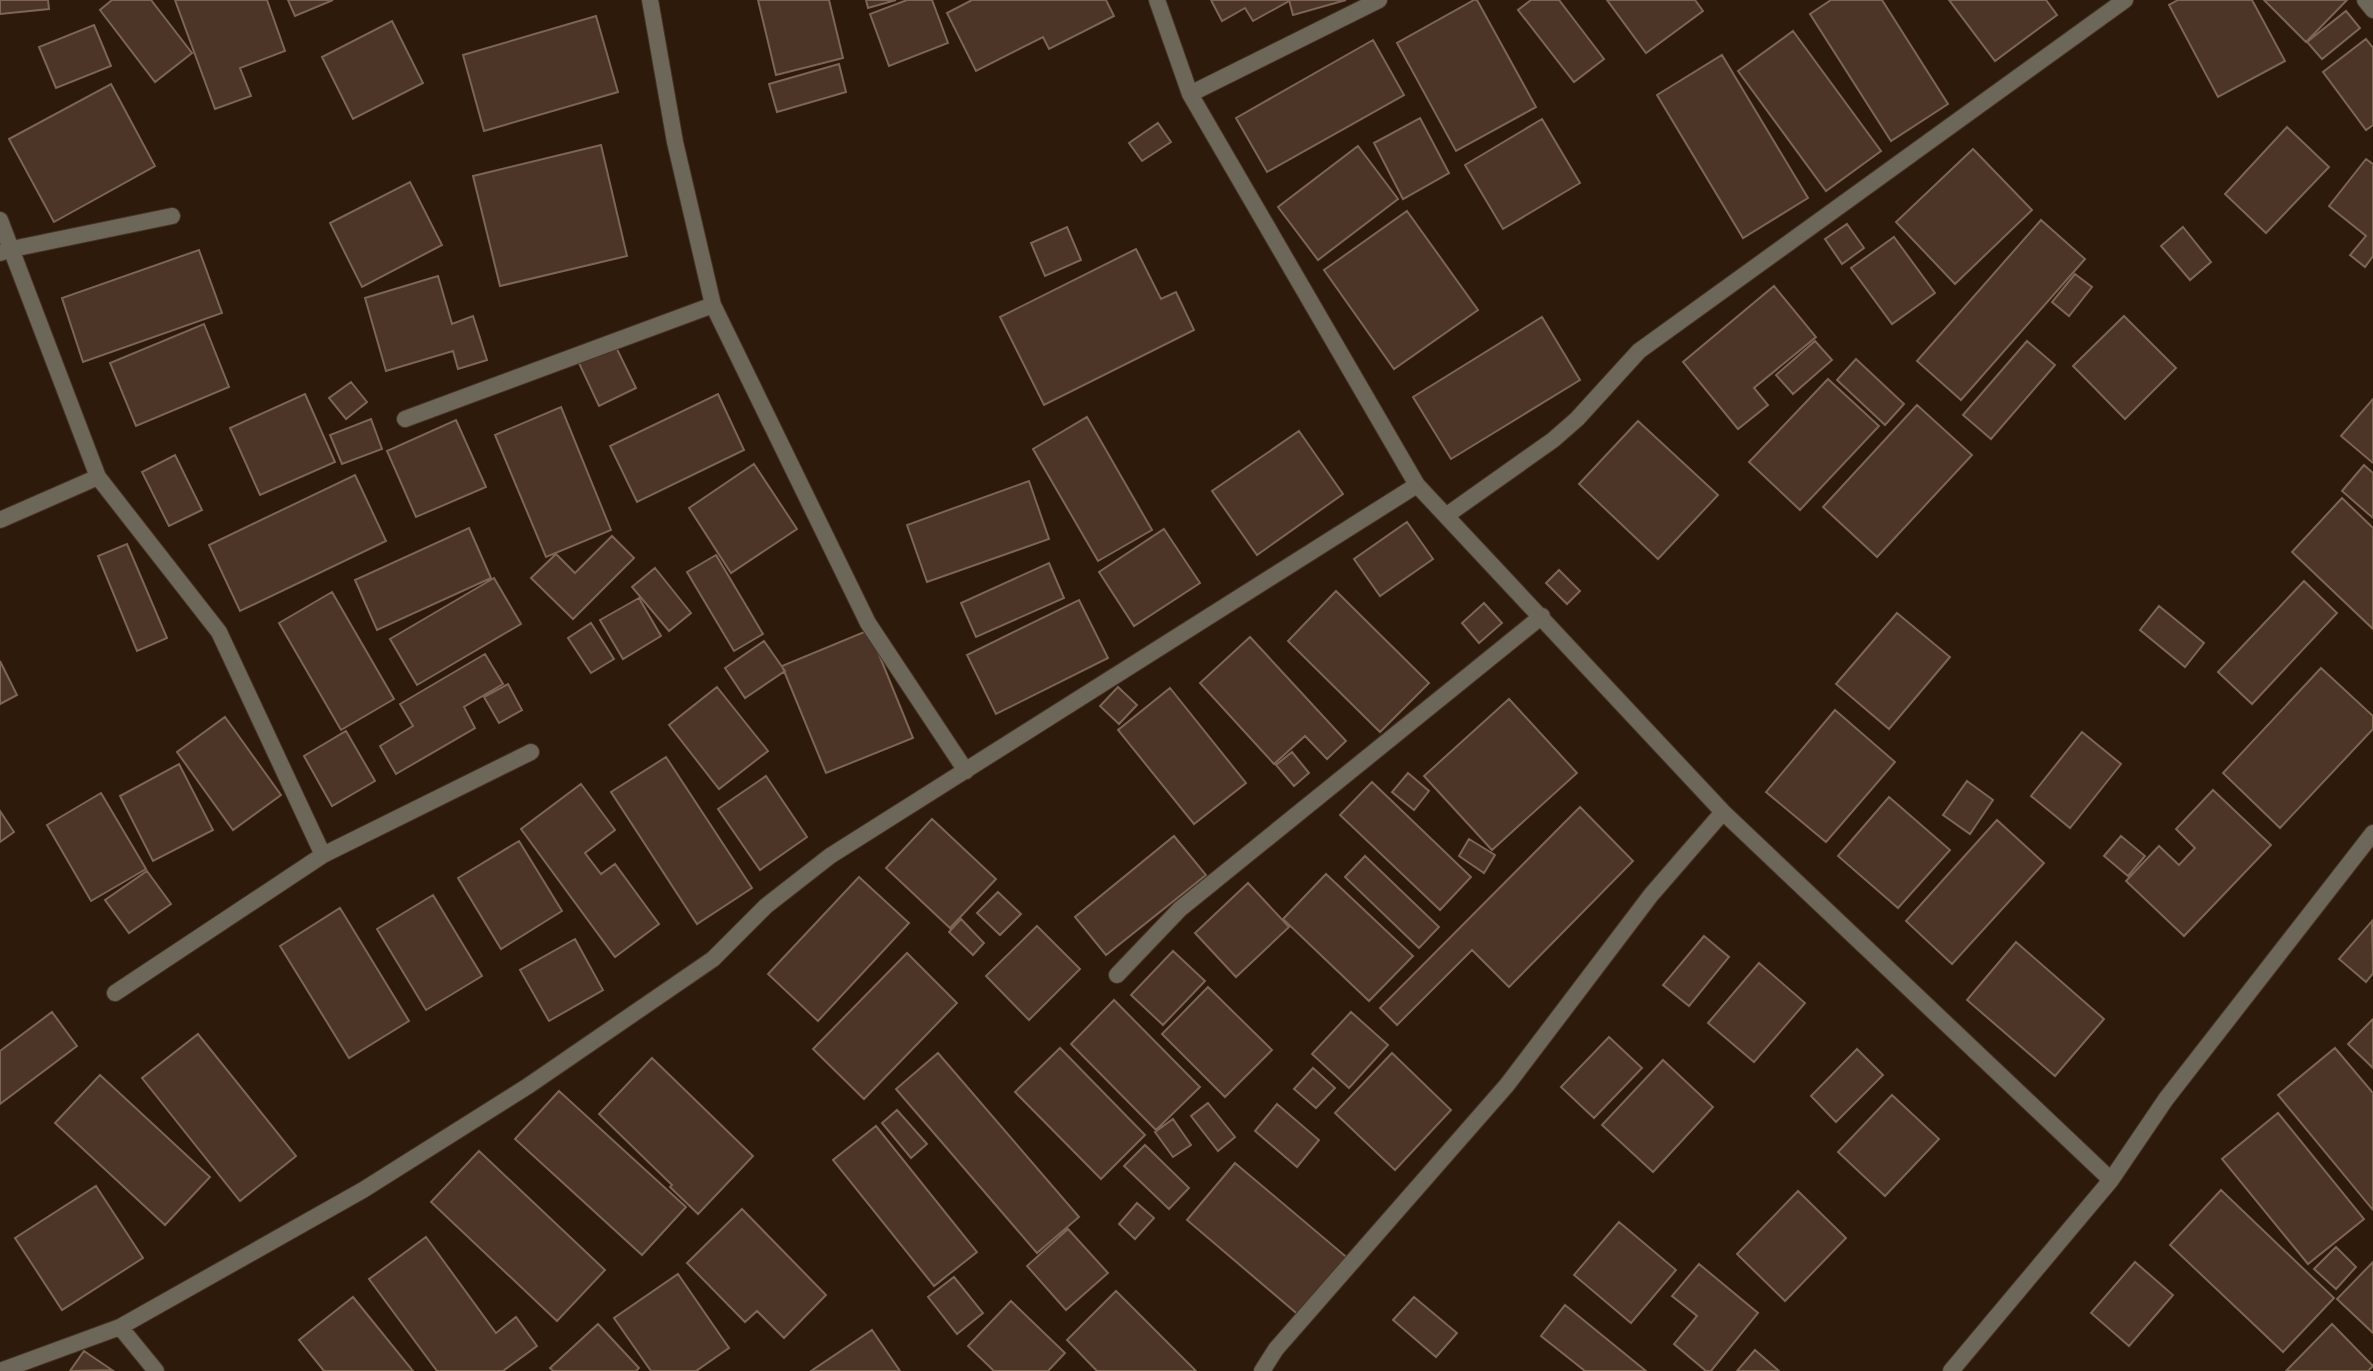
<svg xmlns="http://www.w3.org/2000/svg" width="2373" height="1371" font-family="'Nunito Sans',sans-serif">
	<rect width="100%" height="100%" fill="#2e1a0b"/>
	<!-- building -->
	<path fill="#4c3526" stroke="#7d6554" stroke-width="2" d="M 0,0 L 48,0 L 49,9 L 0,14 Z
		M 112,0 L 151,0 L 192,53 L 155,82 L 100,10 Z
		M 175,0 L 267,0 L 285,51 L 240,68 L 251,96 L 215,109 Z
		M 288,0 L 333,0 L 295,16 Z
		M 758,0 L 829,0 L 843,58 L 776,75 Z
		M 866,0 L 896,0 L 868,8 Z
		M 907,0 L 932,0 L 948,43 L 889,66 L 870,14 Z
		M 972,0 L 1106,0 L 1114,16 L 1049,49 L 1043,37 L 976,71 L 947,13 Z
		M 1211,0 L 1288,0 L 1289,1 L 1253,21 L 1245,8 L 1222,21 Z
		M 1289,0 L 1346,0 L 1293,15 Z
		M 1474,0 L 1477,0 L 1536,107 L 1456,151 L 1397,43 Z
		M 1531,0 L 1559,0 L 1604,59 L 1574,82 L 1518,10 Z
		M 1607,0 L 1695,0 L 1703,11 L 1646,53 Z
		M 1831,0 L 1882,0 L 1948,104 L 1891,141 L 1810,14 Z
		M 1949,0 L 2046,0 L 2057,15 L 1995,61 Z
		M 2178,0 L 2252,0 L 2285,61 L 2218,97 L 2169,5 Z
		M 2264,0 L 2347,0 L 2306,42 Z
		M 2346,11 L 2360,28 L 2322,59 L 2307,42 Z
		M 596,16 L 618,92 L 484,131 L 463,55 Z
		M 392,21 L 423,83 L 353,119 L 322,57 Z
		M 94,25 L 111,66 L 56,88 L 39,47 Z
		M 1793,31 L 1881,151 L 1826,191 L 1738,71 Z
		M 2366,39 L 2373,48 L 2373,125 L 2366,130 L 2323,72 Z
		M 1373,40 L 1404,95 L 1267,172 L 1236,118 Z
		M 1722,55 L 1808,198 L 1743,238 L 1657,95 Z
		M 839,64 L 846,92 L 777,112 L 769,84 Z
		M 111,84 L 155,166 L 54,222 L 9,139 Z
		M 1420,118 L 1449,173 L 1403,199 L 1374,143 Z
		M 1542,119 L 1580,183 L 1503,229 L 1465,165 Z
		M 1158,123 L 1171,142 L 1142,161 L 1129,143 Z
		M 2287,127 L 2329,167 L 2266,233 L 2225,194 Z
		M 601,145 L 627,256 L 500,286 L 473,176 Z
		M 1358,146 L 1398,199 L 1318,260 L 1278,207 Z
		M 1973,149 L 2032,210 L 1955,284 L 1896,222 Z
		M 2366,159 L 2373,164 L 2373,256 L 2365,267 L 2350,255 L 2366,236 L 2329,206 Z
		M 410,182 L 442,245 L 362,287 L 330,223 Z
		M 1407,211 L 1478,310 L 1394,369 L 1324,270 Z
		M 2041,220 L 2085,259 L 1961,400 L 1917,361 Z
		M 1847,224 L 1864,248 L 1842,264 L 1825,239 Z
		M 1067,227 L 1081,260 L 1045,276 L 1031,243 Z
		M 2183,227 L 2211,262 L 2190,280 L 2161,246 Z
		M 1894,237 L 1935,293 L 1892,324 L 1851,268 Z
		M 1136,249 L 1161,299 L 1176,292 L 1194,330 L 1044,405 L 1000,317 Z
		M 199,250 L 222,313 L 83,362 L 62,298 Z
		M 2075,274 L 2092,287 L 2069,316 L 2052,302 Z
		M 438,276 L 452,324 L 473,316 L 487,360 L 458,369 L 453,351 L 386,371 L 365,298 Z
		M 1774,286 L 1816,337 L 1754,388 L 1768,405 L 1738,429 L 1683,362 Z
		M 2124,316 L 2176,368 L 2125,419 L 2073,366 Z
		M 1542,317 L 1580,380 L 1451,459 L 1413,397 Z
		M 204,324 L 229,387 L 136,426 L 110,363 Z
		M 1815,341 L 1832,360 L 1793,394 L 1776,375 Z
		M 2027,341 L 2055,365 L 1991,439 L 1963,415 Z
		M 614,343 L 636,388 L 599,406 L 578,361 Z
		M 1856,359 L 1904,404 L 1885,425 L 1837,380 Z
		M 1828,379 L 1879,426 L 1800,510 L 1749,462 Z
		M 351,382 L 367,402 L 346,419 L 329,398 Z
		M 305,394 L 335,462 L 260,495 L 230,428 Z
		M 718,394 L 744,450 L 637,502 L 610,446 Z
		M 2373,399 L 2373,463 L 2341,436 Z
		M 1917,405 L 1972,455 L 1877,557 L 1823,507 Z
		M 561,407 L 611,530 L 546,557 L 495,435 Z
		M 1087,417 L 1152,530 L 1098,561 L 1033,449 Z
		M 371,419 L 382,449 L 342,464 L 330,435 Z
		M 456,420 L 486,487 L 416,517 L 387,451 Z
		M 1638,421 L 1718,495 L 1658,559 L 1579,484 Z
		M 1299,431 L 1343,494 L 1257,555 L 1212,491 Z
		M 175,455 L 202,510 L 169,526 L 142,472 Z
		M 754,464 L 797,529 L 731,573 L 689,508 Z
		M 2364,465 L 2373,473 L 2373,518 L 2342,491 Z
		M 355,475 L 386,541 L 240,611 L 209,545 Z
		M 1029,481 L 1049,539 L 927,582 L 907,525 Z
		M 2342,498 L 2373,528 L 2373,629 L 2292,552 Z
		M 1407,522 L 1433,559 L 1380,596 L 1354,559 Z
		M 469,528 L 491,578 L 377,630 L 355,580 Z
		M 1164,529 L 1200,583 L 1134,626 L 1099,572 Z
		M 612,536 L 634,558 L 573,619 L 531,578 L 556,554 L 575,573 Z
		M 127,544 L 167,638 L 137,651 L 98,556 Z
		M 716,555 L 763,634 L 734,651 L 687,572 Z
		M 1049,563 L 1064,598 L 976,637 L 961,603 Z
		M 655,568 L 691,613 L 669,631 L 632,587 Z
		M 1559,570 L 1580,591 L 1567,604 L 1546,583 Z
		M 494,578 L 521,624 L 417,685 L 390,639 Z
		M 2304,581 L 2337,613 L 2252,704 L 2218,672 Z
		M 1336,591 L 1429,683 L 1380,732 L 1288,641 Z
		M 332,592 L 394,699 L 341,730 L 279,623 Z
		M 639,598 L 661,636 L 623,659 L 600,620 Z
		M 1079,600 L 1108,658 L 996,714 L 967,655 Z
		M 1484,603 L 1502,623 L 1479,643 L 1462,623 Z
		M 2159,606 L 2204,643 L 2185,667 L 2140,630 Z
		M 1897,613 L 1950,657 L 1889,729 L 1836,684 Z
		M 591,623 L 614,659 L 591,673 L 568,638 Z
		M 869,630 L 913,738 L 826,773 L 782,666 Z
		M 1250,637 L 1346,741 L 1327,759 L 1305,736 L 1274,764 L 1200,683 Z
		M 764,641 L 785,671 L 745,698 L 725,668 Z
		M 485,654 L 503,684 L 464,707 L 475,728 L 396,774 L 380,746 L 413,726 L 400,704 Z
		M 0,661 L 17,695 L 0,704 Z
		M 2321,668 L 2373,716 L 2373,729 L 2280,828 L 2223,773 Z
		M 508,684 L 522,710 L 499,723 L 484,697 Z
		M 717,687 L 768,751 L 719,789 L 669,725 Z
		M 1118,687 L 1137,705 L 1119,724 L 1100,706 Z
		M 1170,688 L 1246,783 L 1194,824 L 1118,730 Z
		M 1509,699 L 1577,773 L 1492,850 L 1424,776 Z
		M 1835,710 L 1895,762 L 1826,842 L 1766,792 Z
		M 225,717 L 281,795 L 233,830 L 177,752 Z
		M 346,731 L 375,781 L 332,806 L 304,756 Z
		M 2082,732 L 2121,764 L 2070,828 L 2031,796 Z
		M 1292,752 L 1309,773 L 1294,786 L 1276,765 Z
		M 666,757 L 752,888 L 697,924 L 611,792 Z
		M 179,764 L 213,830 L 153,861 L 120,796 Z
		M 1408,773 L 1429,791 L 1414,810 L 1392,792 Z
		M 766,776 L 807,837 L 760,870 L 718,809 Z
		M 1967,781 L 1993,800 L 1970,834 L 1943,815 Z
		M 1372,782 L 1471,877 L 1440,910 L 1340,815 Z
		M 581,784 L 615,830 L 585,853 L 601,874 L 615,864 L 659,924 L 615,957 L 521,829 Z
		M 2213,790 L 2271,845 L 2184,936 L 2126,881 L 2159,846 L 2179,865 L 2195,848 L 2176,829 Z
		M 101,793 L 146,869 L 91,901 L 47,825 Z
		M 1889,797 L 1950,850 L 1898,908 L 1838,856 Z
		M 1580,807 L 1633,861 L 1509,987 L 1472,950 L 1397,1025 L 1380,1008 Z
		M 0,811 L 14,832 L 0,842 Z
		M 932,819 L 996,879 L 950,928 L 886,868 Z
		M 1997,820 L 2044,863 L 1952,964 L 1906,921 Z
		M 1174,836 L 1206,875 L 1106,955 L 1075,917 Z
		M 2121,836 L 2145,856 L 2128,876 L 2104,856 Z
		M 1469,839 L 1495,855 L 1484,873 L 1459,856 Z
		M 519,841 L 562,911 L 501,949 L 458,878 Z
		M 1365,856 L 1439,927 L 1419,948 L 1345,877 Z
		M 147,871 L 171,904 L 129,933 L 105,900 Z
		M 1326,874 L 1413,956 L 1369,1001 L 1283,919 Z
		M 859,877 L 909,923 L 818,1021 L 768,974 Z
		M 1248,883 L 1289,927 L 1236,977 L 1195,933 Z
		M 998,892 L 1021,914 L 1000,935 L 977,913 Z
		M 433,895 L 482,976 L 426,1010 L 377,929 Z
		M 340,908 L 409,1021 L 349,1058 L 280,946 Z
		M 961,919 L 984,943 L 973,955 L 949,932 Z
		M 2372,921 L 2373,973 L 2366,982 L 2339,959 Z
		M 1037,926 L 1080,969 L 1029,1020 L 986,976 Z
		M 1704,936 L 1729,957 L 1689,1006 L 1663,985 Z
		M 575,939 L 603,990 L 549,1021 L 520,970 Z
		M 2016,942 L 2104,1019 L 2055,1076 L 1967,1000 Z
		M 1173,951 L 1205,981 L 1163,1025 L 1131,995 Z
		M 907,953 L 957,1003 L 864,1099 L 813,1049 Z
		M 1759,963 L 1805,1003 L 1754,1062 L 1708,1023 Z
		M 1208,987 L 1272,1050 L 1225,1097 L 1162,1034 Z
		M 1114,1000 L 1200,1087 L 1156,1130 L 1071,1044 Z
		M 52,1012 L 77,1046 L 0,1104 L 0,1051 Z
		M 1351,1012 L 1388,1045 L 1349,1088 L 1312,1054 Z
		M 2373,1019 L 2373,1068 L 2348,1044 Z
		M 198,1034 L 296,1156 L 240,1201 L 142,1078 Z
		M 1609,1037 L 1642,1068 L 1594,1118 L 1561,1087 Z
		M 1060,1048 L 1145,1135 L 1101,1179 L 1015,1092 Z
		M 2335,1048 L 2373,1093 L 2373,1210 L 2278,1095 Z
		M 1857,1049 L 1883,1075 L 1836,1122 L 1811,1096 Z
		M 938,1053 L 1079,1217 L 1037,1253 L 896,1089 Z
		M 1392,1053 L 1451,1110 L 1395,1170 L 1335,1113 Z
		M 652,1058 L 753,1156 L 698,1214 L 670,1187 L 672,1185 L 599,1114 Z
		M 1663,1060 L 1713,1107 L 1653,1172 L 1602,1125 Z
		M 1313,1068 L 1335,1088 L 1316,1108 L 1294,1089 Z
		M 100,1075 L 210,1177 L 165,1225 L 55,1123 Z
		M 559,1091 L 686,1207 L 642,1255 L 515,1139 Z
		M 1892,1095 L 1939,1139 L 1885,1196 L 1838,1152 Z
		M 1208,1103 L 1235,1137 L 1218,1151 L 1191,1116 Z
		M 1277,1104 L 1319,1140 L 1297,1167 L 1255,1131 Z
		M 897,1110 L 927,1144 L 911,1158 L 882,1123 Z
		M 2278,1113 L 2364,1219 L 2308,1264 L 2222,1159 Z
		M 1173,1119 L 1191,1145 L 1173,1157 L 1155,1132 Z
		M 876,1126 L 977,1252 L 934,1286 L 833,1160 Z
		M 1145,1145 L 1189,1188 L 1169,1209 L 1124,1166 Z
		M 479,1151 L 605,1270 L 557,1321 L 431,1202 Z
		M 1235,1163 L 1350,1260 L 1301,1317 L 1187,1220 Z
		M 96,1186 L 143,1258 L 62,1310 L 15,1238 Z
		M 2221,1190 L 2334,1298 L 2283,1352 L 2170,1245 Z
		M 1798,1191 L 1846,1238 L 1785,1301 L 1737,1254 Z
		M 1137,1203 L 1154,1218 L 1135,1239 L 1119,1224 Z
		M 742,1209 L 826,1295 L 784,1338 L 757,1311 L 745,1322 L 687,1263 Z
		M 1619,1222 L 1676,1270 L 1631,1323 L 1574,1275 Z
		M 1068,1229 L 1108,1273 L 1066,1310 L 1027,1266 Z
		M 426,1237 L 496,1333 L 516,1317 L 537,1346 L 503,1371 L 437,1371 L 369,1279 Z
		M 2336,1247 L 2356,1267 L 2336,1289 L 2314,1269 Z
		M 2135,1262 L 2173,1295 L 2129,1346 L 2091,1313 Z
		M 2373,1262 L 2373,1333 L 2337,1299 Z
		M 1699,1264 L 1758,1313 L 1711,1371 L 1706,1371 L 1674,1344 L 1697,1316 L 1672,1296 Z
		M 678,1274 L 729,1348 L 696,1371 L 651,1371 L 614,1318 Z
		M 954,1277 L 983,1313 L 957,1334 L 928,1297 Z
		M 1116,1291 L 1196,1371 L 1097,1371 L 1067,1340 Z
		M 353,1297 L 413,1371 L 324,1371 L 299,1340 Z
		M 1414,1297 L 1457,1333 L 1436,1357 L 1393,1320 Z
		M 1011,1301 L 1065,1353 L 1048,1371 L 994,1371 L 968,1346 Z
		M 1565,1305 L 1646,1371 L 1585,1371 L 1541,1336 Z
		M 598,1324 L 639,1368 L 636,1371 L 553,1371 L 550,1368 Z
		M 2332,1324 L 2373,1366 L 2368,1371 L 2286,1371 Z
		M 872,1330 L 900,1371 L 811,1371 Z
		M 1755,1350 L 1779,1371 L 1737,1371 Z
		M 84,1351 L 112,1370 L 70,1371 Z"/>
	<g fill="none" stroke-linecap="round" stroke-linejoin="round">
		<defs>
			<path id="minor" d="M 650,0 L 675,142 L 713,305 L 868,623 L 966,771
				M 1157,0 L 1190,94 L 1417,485 L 1723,812 L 2111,1180
				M 2365,0 L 2373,10
				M 1190,94 L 1379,0
				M 0,220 L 98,477 L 219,632 L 323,855
				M 0,253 L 12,249 L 172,216
				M 405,419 L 713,305
				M 1447,515 L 1553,440 L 1577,419 L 1639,351 L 2125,0
				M 0,520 L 98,477
				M 1117,975 L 1180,909 L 1542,616
				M 115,993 L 323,855 L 531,752
				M 120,1327 L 156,1371
				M 0,1371 L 120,1327 L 363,1190 L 528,1086 L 713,959 L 766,906 L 830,856 L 1417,485
				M 1262,1371 L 1276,1349 L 1507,1085 L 1651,895 L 1723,812
				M 1951,1371 L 2111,1180 L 2166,1099 L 2373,833"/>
		</defs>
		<!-- minor casing -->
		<use href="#minor" stroke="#473426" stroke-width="18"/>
		<!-- minor -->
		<use href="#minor" stroke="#6d675a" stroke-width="16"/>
	</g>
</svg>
